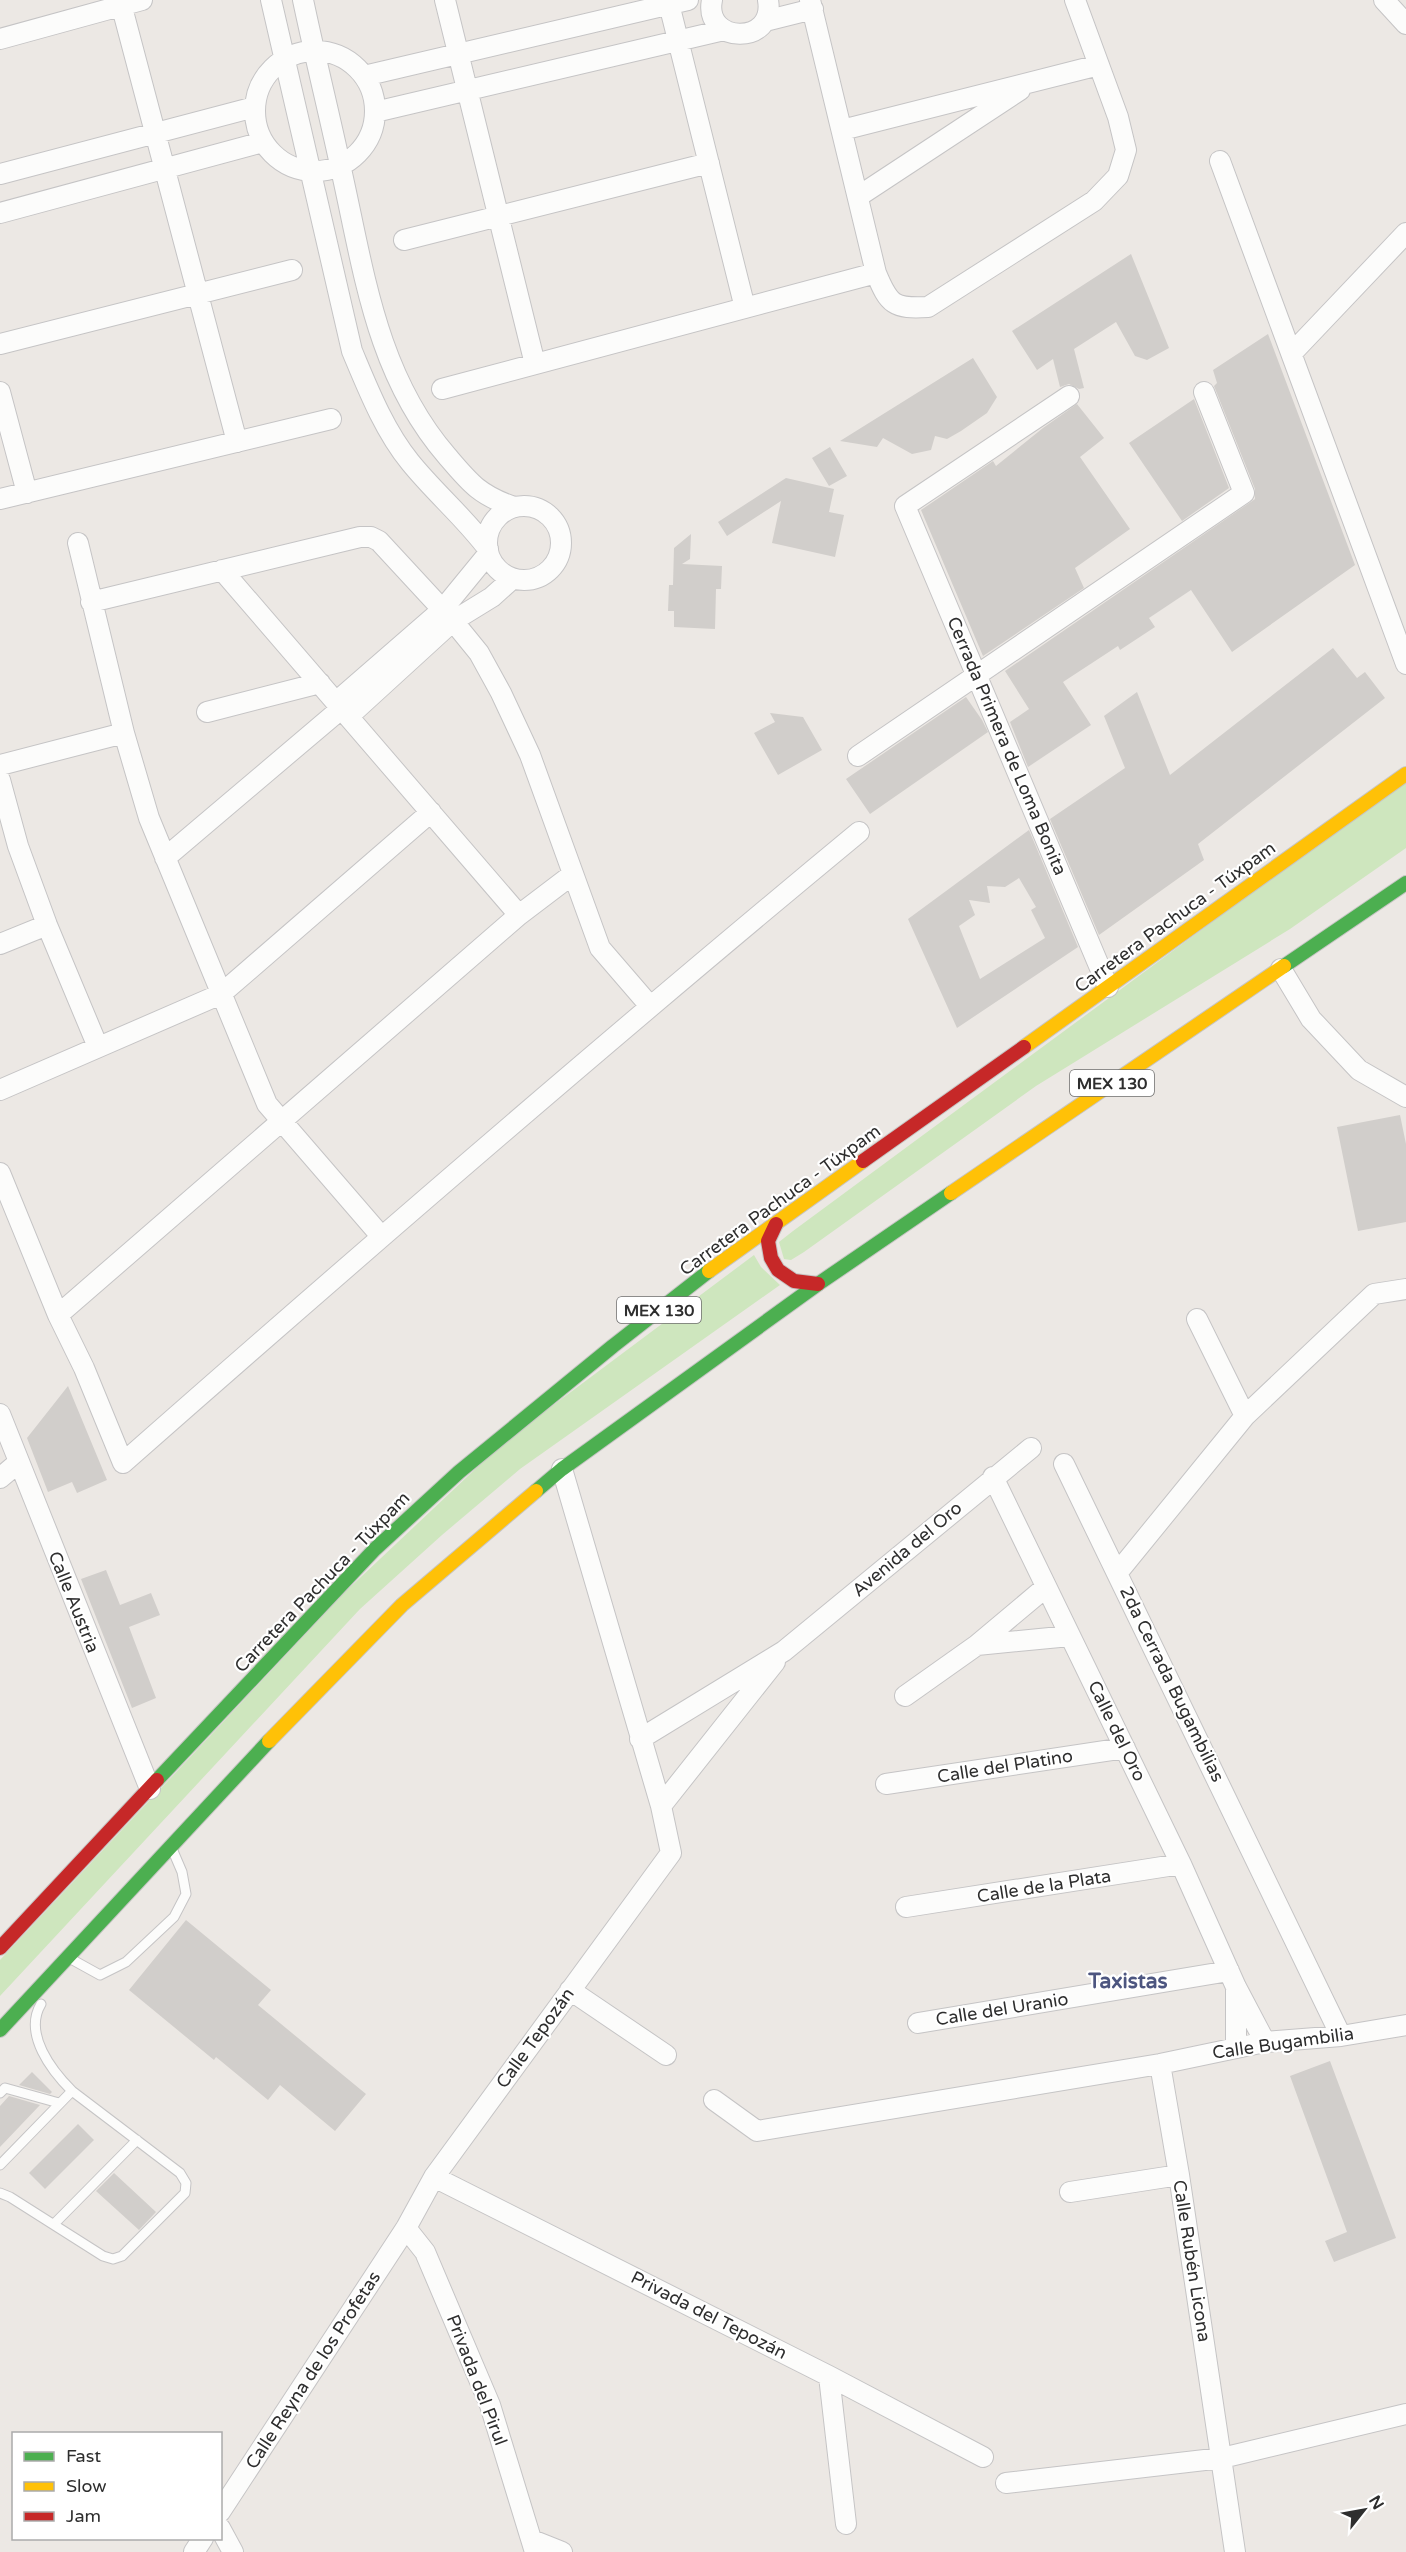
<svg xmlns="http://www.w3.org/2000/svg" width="1406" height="2552" font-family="'Varela Round',sans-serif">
	<rect width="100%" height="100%" fill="#ece8e4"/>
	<!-- green -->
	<path fill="#cee6be" d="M 1406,779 L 1406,848 L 1290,929 L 1036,1086 L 804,1252 L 791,1260 L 784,1259 L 779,1242 L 793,1231 Z
		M 754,1255 L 761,1267 L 780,1285 L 520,1469 L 442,1535 L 360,1609 L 0,1996 L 0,1960 L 345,1592 L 504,1442 Z"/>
	<!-- building -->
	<path fill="#d1cecb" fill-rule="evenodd" d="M 1131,254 L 1169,348 L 1147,360 L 1135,356 L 1116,322 L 1074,349 L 1084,388 L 1079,389 L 1069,384 L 1060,387 L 1053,359 L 1037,370 L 1012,331 Z
		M 1268,334 L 1355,565 L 1232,652 L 1191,590 L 1149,618 L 1155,627 L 1120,650 L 1118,646 L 1063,682 L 1091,725 L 1028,767 L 1010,722 L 1029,709 L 1005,671 L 1255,499 L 1255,489 L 1214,386 L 1217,383 L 1213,370 Z
		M 973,358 L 997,397 L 987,413 L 961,431 L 947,439 L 935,436 L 931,450 L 912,454 L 883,438 L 877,447 L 840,441 Z
		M 1194,399 L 1229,488 L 1182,521 L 1129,443 Z
		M 1077,404 L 1104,438 L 1080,457 L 1130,529 L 1075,568 L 1084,588 L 983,656 L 921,510 L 993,461 L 996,466 L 1043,428 Z
		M 830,447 L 847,476 L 829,486 L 812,458 Z
		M 786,478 L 834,489 L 829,512 L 844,515 L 835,557 L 772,543 L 781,501 L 727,536 L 718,522 Z
		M 691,534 L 690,559 L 682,564 L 722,566 L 721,589 L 716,589 L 715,629 L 674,627 L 674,611 L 668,611 L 669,585 L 673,585 L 674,548 Z
		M 1333,648 L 1357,678 L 1365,672 L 1385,698 L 1198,844 L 1204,860 L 1099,935 L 1050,819 L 1125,768 L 1104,716 L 1137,692 L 1170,775 Z
		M 966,697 L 982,720 L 988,732 L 870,814 L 846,779 Z
		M 770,713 L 803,717 L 822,750 L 778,775 L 754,733 L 775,722 Z
		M 1029,830 L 1078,947 L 957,1028 L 908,919 ZM 1019,878 L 1036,907 L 1031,910 L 1045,938 L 980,979 L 959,926 L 975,915 L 969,900 L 990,903 L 987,886 L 1005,887 Z
		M 1400,1115 L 1406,1144 L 1406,1222 L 1358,1231 L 1337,1127 Z
		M 68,1386 L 107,1480 L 77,1493 L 72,1482 L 48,1492 L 27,1438 Z
		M 106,1570 L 120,1605 L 151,1593 L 160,1615 L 129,1627 L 156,1698 L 132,1708 L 81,1579 Z
		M 186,1920 L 271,1990 L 258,2005 L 366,2094 L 335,2131 L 280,2085 L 268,2100 L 216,2057 L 214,2060 L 129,1990 Z
		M 1330,2061 L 1396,2238 L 1334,2262 L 1325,2241 L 1347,2232 L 1290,2076 Z
		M 32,2072 L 52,2092 L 50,2094 L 19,2085 Z
		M 9,2096 L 40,2105 L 0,2147 L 0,2106 Z
		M 78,2124 L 94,2140 L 45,2189 L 29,2173 Z
		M 114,2173 L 156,2212 L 139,2230 L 96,2191 Z"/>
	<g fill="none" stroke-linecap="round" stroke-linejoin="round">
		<defs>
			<path id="lane" d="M 71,1959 L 100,1975 L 126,1962 L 174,1917 L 186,1894 L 182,1872 L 173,1851
				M 0,2093 L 5,2088 L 59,2103
				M 0,2165 L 72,2091 C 52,2071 23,2034 41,2004
				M 0,2193 L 10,2197 L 103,2256 L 113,2259 L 122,2256 L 185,2193 L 186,2183 L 180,2173 L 72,2091
				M 54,2224 L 137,2140"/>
			<path id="street" d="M 120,0 L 237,442
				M 271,0 L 352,351 C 368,389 384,430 410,462 C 435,493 465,518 488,549
				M 303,0 C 315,57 329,113 341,169 C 364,271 376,374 447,456 C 470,483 479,495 514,507
				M 445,0 L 535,364
				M 668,0 L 745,308
				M 712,0 C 703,44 776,46 768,0
				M 810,0 L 876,273 C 889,305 894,309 928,307 L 1094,201 L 1118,176 L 1126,150 L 1118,117 L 1075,0
				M 1384,0 L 1406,24
				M 765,21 L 813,9
				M 0,39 L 142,0
				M255 111a60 60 0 1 1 120 0a60 60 0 1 1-120 0Z
				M 364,76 L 688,0
				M 375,112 L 724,30
				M 842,130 L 1099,65
				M 1220,161 L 1406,664
				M 0,174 L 255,107
				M 859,196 L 1020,90
				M 0,213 L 263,142
				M 404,240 L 709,163
				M 0,344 L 292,270
				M 1292,353 L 1406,233
				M 442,389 L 876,273
				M 0,392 L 27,493
				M 1069,396 L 905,506 L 1108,987
				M 0,499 L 331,419
				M487 543a37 37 0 1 1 74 0a37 37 0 1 1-74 0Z
				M 78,543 L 124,733 L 149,818 L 267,1104 L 381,1236
				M 222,570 L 519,915
				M 91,602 L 360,537 L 371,537 L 379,541 L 453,621 L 479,653 L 501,693 L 530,755 L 600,948 L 650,1006
				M 336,702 L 443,609 L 488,554
				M 207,712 L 320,683
				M 349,716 L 453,621 L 492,597 L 512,579
				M 858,756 L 1244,493 L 1204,392
				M 0,765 L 124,733
				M 0,780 L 18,846 L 47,925 L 98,1047
				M 165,858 L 342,708
				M 0,944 L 47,925
				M 1281,969 L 1311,1019 L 1359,1070 L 1406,1097
				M 0,1090 L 221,994 L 431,812
				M 0,1173 L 58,1315 L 84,1368 L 123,1463 C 366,1249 610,1038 859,832
				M 58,1315 L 519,915 L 573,874
				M 1197,1319 L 1245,1416
				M 0,1414 L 150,1789
				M 1064,1464 L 1341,2036
				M 993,1477 L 1181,1864 L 1236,1987 L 1265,2042
				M 0,1478 L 19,1462
				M 1118,1572 L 1245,1416 L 1374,1294 L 1406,1289
				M 977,1645 L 1070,1636
				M 905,1696 L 977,1645 L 1046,1587
				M 640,1739 L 784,1651 L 1031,1448
				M 886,1784 L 1125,1748
				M 661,1806 L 775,1662
				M 906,1907 L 1181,1864
				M 570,1990 L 666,2055
				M 918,2023 L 1229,1971
				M 1236,2047 L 1236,1990
				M 1160,2064 L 1179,2175 L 1235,2552
				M 714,2100 L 757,2131 L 1160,2064 L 1265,2042 L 1341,2036 L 1406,2025
				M 434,2177 L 829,2376 L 983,2457
				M 1070,2192 L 1179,2175
				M 406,2228 L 425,2252 L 490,2405 L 535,2552
				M 829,2376 L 846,2524
				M 1006,2483 L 1222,2458 L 1406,2414
				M 220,2512 L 406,2228 L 434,2177 L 671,1853 L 661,1806 L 562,1469
				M 220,2528 L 233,2552
				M 532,2540 L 562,2552
				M 194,2552 L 203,2538"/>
			<path id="fast" d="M 1284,966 L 1406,883
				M 536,1491 L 562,1469 L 818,1284 L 951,1193
				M 157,1780 L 375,1549 L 459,1472 L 613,1346 L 709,1271
				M 0,2030 L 269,1741"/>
			<path id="slow" d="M 1024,1047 L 1406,774
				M 951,1193 L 1284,966
				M 709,1271 L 863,1161
				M 269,1741 L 402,1605 L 536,1491"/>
			<path id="jam" d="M 863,1161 L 1024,1047
				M 776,1224 L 768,1241 L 771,1258 L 778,1270 L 794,1281 L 818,1284
				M 0,1948 L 157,1780"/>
		</defs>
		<!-- lane casing -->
		<use href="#lane" stroke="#c5c4c5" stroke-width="11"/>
		<!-- street casing -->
		<use href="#street" stroke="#c5c4c5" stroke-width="22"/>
		<!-- fast casing -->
		<use href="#fast" stroke="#c6c5c4" stroke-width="16"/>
		<!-- slow casing -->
		<use href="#slow" stroke="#c6c5c4" stroke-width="16"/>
		<!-- jam casing -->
		<use href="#jam" stroke="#c6c5c4" stroke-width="16"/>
		<!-- lane -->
		<use href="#lane" stroke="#fcfcfb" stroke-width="9"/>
		<!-- street -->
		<use href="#street" stroke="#fcfcfb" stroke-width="20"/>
		<!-- fast -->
		<use href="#fast" stroke="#4caf50" stroke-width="14"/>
		<!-- slow -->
		<use href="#slow" stroke="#ffc107" stroke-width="14"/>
		<!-- jam -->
		<use href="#jam" stroke="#c62828" stroke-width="14"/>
	</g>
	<g text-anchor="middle" stroke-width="4.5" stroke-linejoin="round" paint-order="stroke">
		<!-- shield labels -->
		<g fill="#fff" stroke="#6d6d6d" stroke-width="1.5">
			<rect x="1070" y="1070" width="84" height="26" rx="4.5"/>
			<rect x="617" y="1297" width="84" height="26" rx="4.5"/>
		</g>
		<g font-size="16" font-weight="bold" fill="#2e2e2e">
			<text x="1112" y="1089">MEX 130</text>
			<text x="659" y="1316">MEX 130</text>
		</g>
		<!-- street labels -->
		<g font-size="18" fill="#2e2e2e" stroke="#fff">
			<text transform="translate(1007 746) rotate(67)" y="6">Cerrada Primera de Loma Bonita</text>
			<text transform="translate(1175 917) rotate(-36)" y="6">Carretera Pachuca - Túxpam</text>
			<text transform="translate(780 1200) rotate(-36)" y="6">Carretera Pachuca - Túxpam</text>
			<text transform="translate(907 1549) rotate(-40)" y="6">Avenida del Oro</text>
			<text transform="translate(322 1582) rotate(-46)" y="6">Carretera Pachuca - Túxpam</text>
			<text transform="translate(74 1602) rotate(68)" y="6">Calle Austria</text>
			<text transform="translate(1172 1684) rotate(64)" y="6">2da Cerrada Bugambilias</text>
			<text transform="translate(1117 1731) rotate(64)" y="6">Calle del Oro</text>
			<text transform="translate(1005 1766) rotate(-9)" y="6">Calle del Platino</text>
			<text transform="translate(1044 1886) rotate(-9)" y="6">Calle de la Plata</text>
			<text transform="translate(1002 2009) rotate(-9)" y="6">Calle del Uranio</text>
			<text transform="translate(535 2038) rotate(-54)" y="6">Calle Tepozán</text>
			<text transform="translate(1283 2043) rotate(-8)" y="6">Calle Bugambilia</text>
			<text transform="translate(1192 2261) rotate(81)" y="6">Calle Rubén Licona</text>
			<text transform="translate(709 2315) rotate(27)" y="6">Privada del Tepozán</text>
			<text transform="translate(313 2370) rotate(-57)" y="6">Calle Reyna de los Profetas</text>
			<text transform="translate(477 2380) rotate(69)" y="6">Privada del Pirul</text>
		</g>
		<!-- quarter labels -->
		<g font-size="21" font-weight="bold" fill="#4d5680" stroke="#fff">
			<text x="1128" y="1988">Taxistas</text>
		</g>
	</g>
	<!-- legend -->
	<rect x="12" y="2432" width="210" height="108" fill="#ffffff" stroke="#ababab" stroke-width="1.5"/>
	<rect x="24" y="2452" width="30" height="9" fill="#4caf50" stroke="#ababab" stroke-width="1.5"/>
	<text x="66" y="2462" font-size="18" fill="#2e2e2e">Fast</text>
	<rect x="24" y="2482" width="30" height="9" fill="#ffc107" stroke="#ababab" stroke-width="1.5"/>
	<text x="66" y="2492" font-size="18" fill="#2e2e2e">Slow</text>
	<rect x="24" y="2512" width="30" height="9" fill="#c62828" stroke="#ababab" stroke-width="1.5"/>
	<text x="66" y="2522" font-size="18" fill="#2e2e2e">Jam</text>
	<!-- north arrow -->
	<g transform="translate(1364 2510) rotate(59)" stroke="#ffffff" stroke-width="4.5" paint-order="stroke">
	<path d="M0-4.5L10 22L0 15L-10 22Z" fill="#2e2e2e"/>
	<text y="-9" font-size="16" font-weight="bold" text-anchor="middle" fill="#2e2e2e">N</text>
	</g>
</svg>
